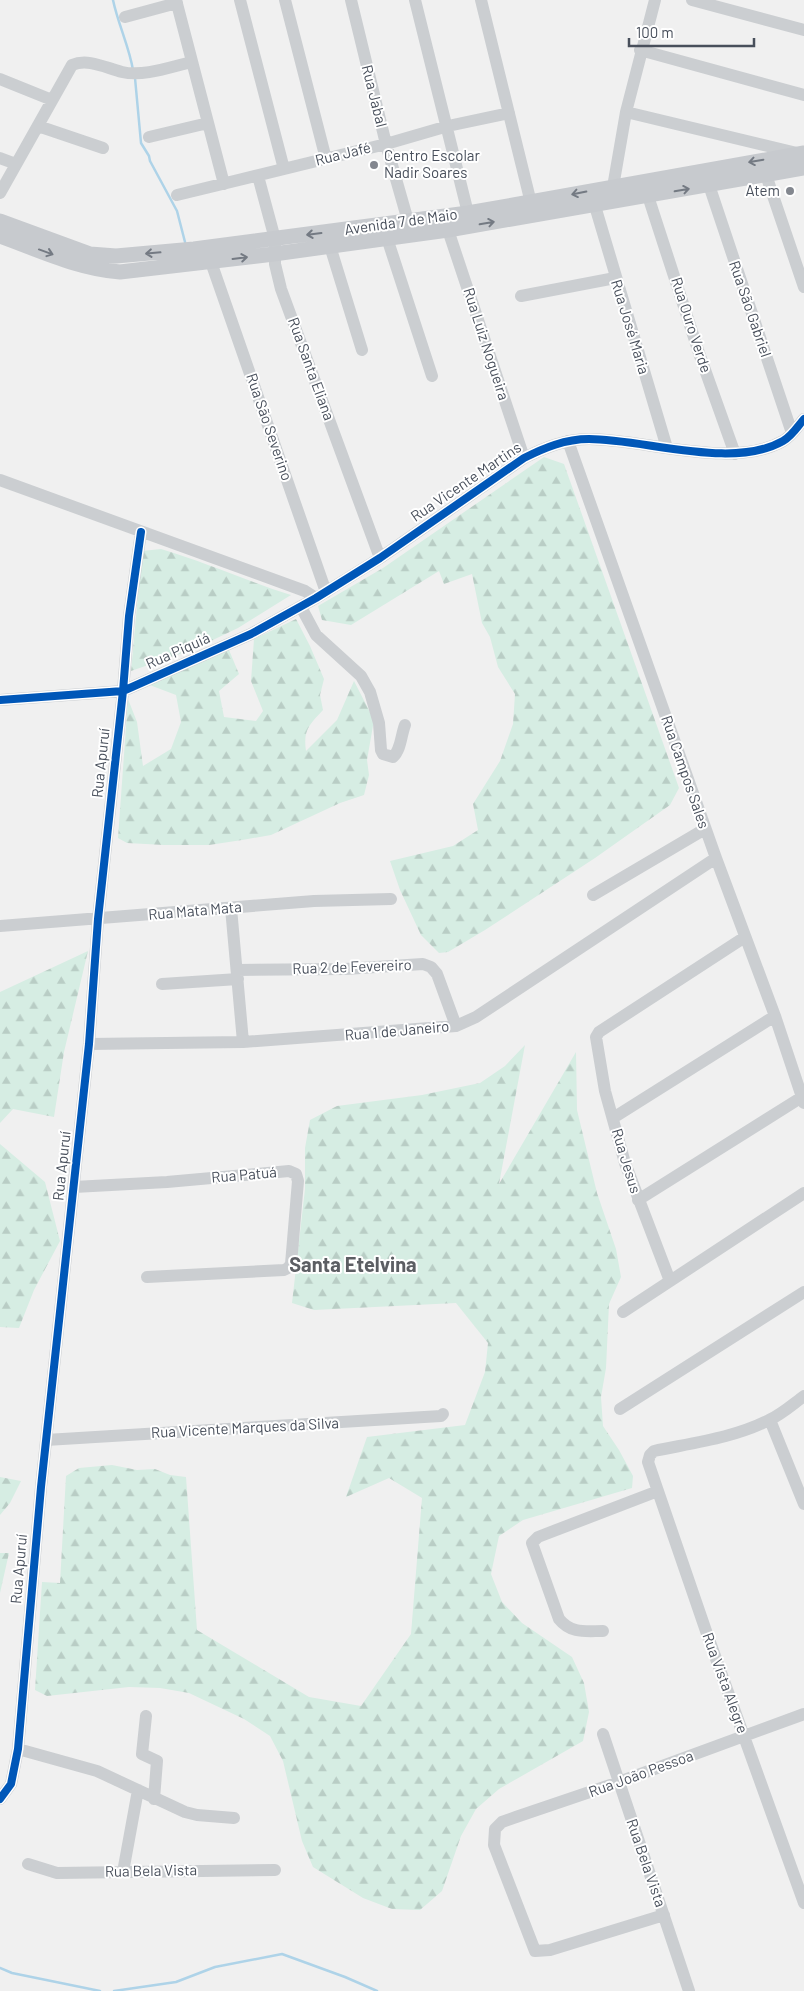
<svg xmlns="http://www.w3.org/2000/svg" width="804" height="1991" font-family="Barlow,sans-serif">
	<defs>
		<pattern id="forest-firs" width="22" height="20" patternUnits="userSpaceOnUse" patternTransform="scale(1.25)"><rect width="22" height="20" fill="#d6ede3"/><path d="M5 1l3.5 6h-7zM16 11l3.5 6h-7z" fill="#b9cdc5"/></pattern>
	</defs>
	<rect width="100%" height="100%" fill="#f0f0f0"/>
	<!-- forest -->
	<path fill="url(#forest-firs)" d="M 544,457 L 564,464 L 679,788 L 670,805 L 595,858 L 485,930 L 448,952 L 439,953 L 421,935 L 400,890 L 390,861 L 453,846 L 478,830 L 473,804 L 500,761 L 513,724 L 515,694 L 498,667 L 490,637 L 482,623 L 472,574 L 444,584 L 439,571 L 351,625 L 322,620 L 318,606 L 383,568 Z
		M 161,549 C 205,562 247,581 291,595 L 238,628 L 194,649 L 131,671 L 142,551 Z
		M 296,619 L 310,646 L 324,679 L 320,695 L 323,710 C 309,725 303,730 306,751 L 337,720 L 354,681 L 374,720 L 367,760 L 369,775 L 364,795 L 340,803 L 271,835 L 242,840 L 209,845 L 164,845 L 127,843 L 118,838 L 128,699 L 137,722 L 143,766 L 171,749 L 181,722 L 176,695 L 147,684 L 229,650 L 239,674 L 219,691 L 224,717 L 256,721 L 263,711 L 251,681 L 254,639 Z
		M 88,951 L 64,1052 L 54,1117 L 13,1109 L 0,1123 L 0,992 Z
		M 525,1045 L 499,1184 L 576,1052 L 577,1110 L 597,1193 L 616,1249 L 621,1277 L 609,1304 L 606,1368 L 601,1397 L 603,1426 L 619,1450 L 633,1476 L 632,1488 L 523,1520 L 499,1536 L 491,1574 L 502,1602 L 522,1623 L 572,1657 L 584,1683 L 589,1712 L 583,1741 L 499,1789 L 476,1809 L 461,1836 L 442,1891 L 420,1910 L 392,1909 L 363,1898 L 313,1867 L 302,1841 L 283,1761 L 270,1736 L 244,1719 L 189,1693 L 160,1688 L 129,1687 L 47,1696 L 35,1690 L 42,1582 L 60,1583 L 66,1476 L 79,1468 L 112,1465 L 137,1470 L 155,1469 L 170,1475 L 186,1477 L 197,1630 L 309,1697 L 361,1706 L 411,1634 L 422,1498 L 389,1478 L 346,1497 L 367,1437 L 465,1425 L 485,1372 L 488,1343 L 456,1303 L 314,1310 L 292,1303 L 305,1189 L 305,1148 L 310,1120 L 337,1106 L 422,1095 L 480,1083 L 505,1066 Z
		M 0,1144 L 45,1182 L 60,1241 L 34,1290 L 19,1328 L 0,1327 Z
		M 0,1477 L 21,1481 L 10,1503 L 0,1515 Z
		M 0,1553 L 9,1553 L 0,1593 Z"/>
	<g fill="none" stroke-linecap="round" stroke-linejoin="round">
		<!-- stream -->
		<path stroke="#aed3e8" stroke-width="2.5" d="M 113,0 C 118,24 129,46 133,70
			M 135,78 L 141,143 L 149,156 L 150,161 L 177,211 L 185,242
			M 0,1968 L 12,1973 L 100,1991
			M 114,1991 L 176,1982 L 215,1967 L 282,1954 L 345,1977 L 377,1991"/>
		<!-- minor -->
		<path stroke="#cbced1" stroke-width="12" d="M 176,0 L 224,184
			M 240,0 L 284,169
			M 285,0 L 326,159
			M 351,0 L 386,144 L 408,221
			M 415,0 L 468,213
			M 481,0 L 531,203
			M 692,0 L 804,30
			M 125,17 L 177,3
			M 640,50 L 804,95
			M 0,79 L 52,100
			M 626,112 L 797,153
			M 38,126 L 103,148
			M 149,137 L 208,123
			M 0,158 L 16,164
			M 766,175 L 804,287
			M 258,176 L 275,239 L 275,264 L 281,289 L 380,558
			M 709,185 L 792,433
			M 613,187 L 626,112 L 655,0
			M 0,193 L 72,65 C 88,58 106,68 122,72 C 144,77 170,67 192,62
			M 177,195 L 386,144 L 448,126 L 509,113
			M 648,196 L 699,353 L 735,454
			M 595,206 L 667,448
			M 448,230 L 524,458
			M 387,238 L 432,376
			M 330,246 L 362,350
			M 211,262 L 326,592
			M 521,296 L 615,278
			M 568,441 L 716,858 L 775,1016 L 804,1103
			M 0,480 L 305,591 L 316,598
			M 301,607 L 316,635 L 361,676 L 370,692 L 379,723 L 381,750 L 383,754 L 393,757 C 401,750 401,735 405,725
			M 0,700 L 123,691 L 251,634 L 316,598 L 380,558 L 524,458 C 544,448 565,439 589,439 C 645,439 732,470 783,441 C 792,436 798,426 804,419
			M 593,895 L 705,829
			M 231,908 L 243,1042
			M 0,926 L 314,901 L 391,899
			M 237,970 L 345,969 L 423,964 L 431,967 L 437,974 L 456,1026
			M 162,984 L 238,979
			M 89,1044 L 243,1042 L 456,1026 L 476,1017 L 716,858
			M 613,1118 L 775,1016
			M 74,1187 L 167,1182 L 289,1171 L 296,1174 L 298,1181 L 291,1264 L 288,1268 L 284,1270 L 147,1277
			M 638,1200 L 802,1097
			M 670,1281 L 625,1163 L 605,1091 L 596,1037 L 599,1032 L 745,937
			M 623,1312 L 804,1193
			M 804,1396 C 793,1404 782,1414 769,1420 C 734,1438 692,1443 654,1451 L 650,1455 L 648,1462 L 706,1631 L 804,1903
			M 620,1409 L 804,1292
			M 770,1420 L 804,1504
			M 46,1440 L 441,1416 L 443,1414
			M 603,1631 C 586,1631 571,1634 559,1619 L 532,1543 L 538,1537 L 658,1491
			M 146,1716 L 142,1754 L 157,1761 L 154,1799
			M 603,1734 L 689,1991
			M 18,1749 L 97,1771 L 185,1812 L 197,1815 L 234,1818
			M 0,1799 L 11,1784 L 18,1749 L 41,1487 L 89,1044 L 98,919 L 123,691 L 129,616 L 141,532
			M 28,1864 L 57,1873 L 275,1870
			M 123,1872 L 138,1790
			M 664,1915 L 550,1950 L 535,1951 L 494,1845 L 495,1829 L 502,1822 L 516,1817 L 619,1782 L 804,1714"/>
		<!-- major -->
		<path stroke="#c7cace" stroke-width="15" d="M 0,221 L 90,254 L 116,256 L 194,249 L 468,213 L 804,153
			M 0,236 C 39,250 78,269 120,272 L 274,254 L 448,230 L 804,168"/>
		<defs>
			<path id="cycleway" d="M 0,700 L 123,691 L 251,634 L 316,598 L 380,558 L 524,458 C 544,448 565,439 589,439 C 645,439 732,470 783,441 C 792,436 798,426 804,419
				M 0,1799 L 11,1784 L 18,1749 L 41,1487 L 89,1044 L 98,919 L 123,691 L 129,616 L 141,532"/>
		</defs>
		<!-- cycleway casing -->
		<use href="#cycleway" stroke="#fff" stroke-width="11"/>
		<!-- cycleway -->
		<use href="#cycleway" stroke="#0057b8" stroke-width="8"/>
	</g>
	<!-- one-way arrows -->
	<defs><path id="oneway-shaft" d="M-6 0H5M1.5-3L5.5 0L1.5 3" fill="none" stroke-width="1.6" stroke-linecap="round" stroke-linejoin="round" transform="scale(1.25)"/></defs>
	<g stroke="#747a83">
		<use href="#oneway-shaft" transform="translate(756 161) rotate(170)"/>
		<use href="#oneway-shaft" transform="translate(682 190) rotate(-10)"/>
		<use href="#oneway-shaft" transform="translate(579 193) rotate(169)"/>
		<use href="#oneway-shaft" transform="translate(487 223) rotate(-10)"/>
		<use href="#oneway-shaft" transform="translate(314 234) rotate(173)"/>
		<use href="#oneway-shaft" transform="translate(46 252) rotate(20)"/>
		<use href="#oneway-shaft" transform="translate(153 253) rotate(175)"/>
		<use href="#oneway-shaft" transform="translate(240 258) rotate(-7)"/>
	</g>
	<!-- markers -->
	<g fill="#83878f" stroke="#fff" stroke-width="2">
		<circle cx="374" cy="165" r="5"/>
		<circle cx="790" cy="191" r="5"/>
	</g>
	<g text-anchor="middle" stroke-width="4" stroke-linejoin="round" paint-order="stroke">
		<!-- street labels -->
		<g font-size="15" fill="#484f5b" stroke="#fff">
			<text transform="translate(374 96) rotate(76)" y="5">Rua Jabal</text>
			<text transform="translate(343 154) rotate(-14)" y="5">Rua Jafé</text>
			<text transform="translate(401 222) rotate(-8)" y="5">Avenida 7 de Maio</text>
			<text transform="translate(750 309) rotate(71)" y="5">Rua São Gabriel</text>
			<text transform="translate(691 325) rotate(72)" y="5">Rua Ouro Verde</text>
			<text transform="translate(630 327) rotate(73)" y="5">Rua José Maria</text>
			<text transform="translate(486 344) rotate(72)" y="5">Rua Luiz Nogueira</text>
			<text transform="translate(311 369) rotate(70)" y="5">Rua Santa Eliana</text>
			<text transform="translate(269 427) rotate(71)" y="5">Rua São Severino</text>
			<text transform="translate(466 482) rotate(-34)" y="5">Rua Vicente Martins</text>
			<text transform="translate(178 651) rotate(-24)" y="5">Rua Piquiá</text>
			<text transform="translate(101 763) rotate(-84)" y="5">Rua Apuruí</text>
			<text transform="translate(685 772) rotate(71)" y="5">Rua Campos Sales</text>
			<text transform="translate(195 911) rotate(-5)" y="5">Rua Mata Mata</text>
			<text transform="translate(352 967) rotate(-2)" y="5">Rua 2 de Fevereiro</text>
			<text transform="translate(397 1031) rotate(-5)" y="5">Rua 1 de Janeiro</text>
			<text transform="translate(626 1161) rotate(73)" y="5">Rua Jesus</text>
			<text transform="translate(62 1166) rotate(-84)" y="5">Rua Apuruí</text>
			<text transform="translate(244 1175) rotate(-5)" y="5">Rua Patuá</text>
			<text transform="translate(245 1428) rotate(-3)" y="5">Rua Vicente Marques da Silva</text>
			<text transform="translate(19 1569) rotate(-85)" y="5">Rua Apuruí</text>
			<text transform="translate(725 1683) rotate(70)" y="5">Rua Vista Alegre</text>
			<text transform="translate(641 1774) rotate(-20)" y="5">Rua João Pessoa</text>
			<text transform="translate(646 1863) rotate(71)" y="5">Rua Bela Vista</text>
			<text transform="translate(151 1871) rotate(-1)" y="5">Rua Bela Vista</text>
		</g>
		<!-- poi labels -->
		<g font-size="15" fill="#484f5b" stroke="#fff" text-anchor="start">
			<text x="384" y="161">Centro Escolar<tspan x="384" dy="17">Nadir Soares</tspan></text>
			<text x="780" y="196" text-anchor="end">Atem</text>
		</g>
		<!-- district labels -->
		<g font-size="20" font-weight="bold" fill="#5c5e63" stroke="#fff">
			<text x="353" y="1272">Santa Etelvina</text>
		</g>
	</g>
	<!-- scale -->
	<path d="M629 38v8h125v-8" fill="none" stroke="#484f5b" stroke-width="2.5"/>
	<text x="636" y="38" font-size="15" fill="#484f5b" stroke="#ffffff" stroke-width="4" paint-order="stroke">100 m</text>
</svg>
